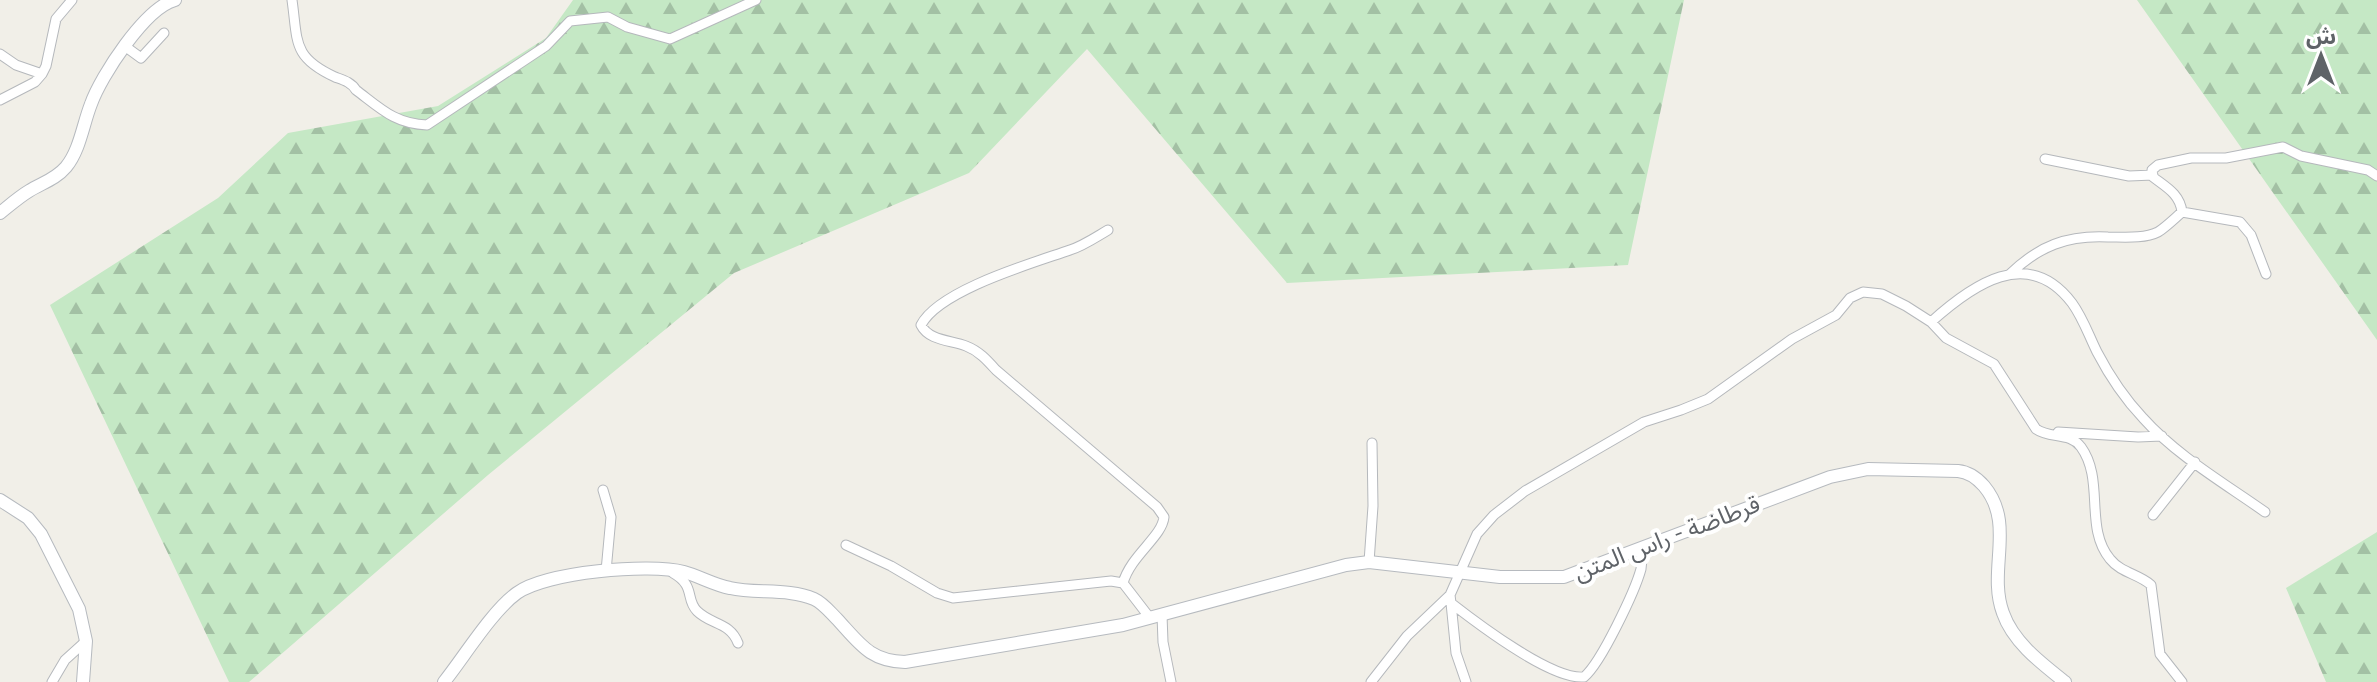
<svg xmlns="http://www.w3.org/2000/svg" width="2377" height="682" font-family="'Fira Sans Condensed','Noto Sans Arabic',sans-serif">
	<defs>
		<pattern id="forest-firs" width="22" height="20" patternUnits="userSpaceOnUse" patternTransform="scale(2)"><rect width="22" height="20" fill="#c5e8c5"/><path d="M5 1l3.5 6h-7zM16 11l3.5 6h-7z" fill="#a3c0a4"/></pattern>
	</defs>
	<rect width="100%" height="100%" fill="#f1efe8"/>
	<!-- forest -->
	<path fill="url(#forest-firs)" d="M 573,0 L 1684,0 L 1628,265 L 1287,283 L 1087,49 L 969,173 L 734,273 L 488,475 L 249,682 L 229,682 L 50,305 L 218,198 L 288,133 L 438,106 L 546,38 Z
		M 2137,0 L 2377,0 L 2377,340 Z
		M 2377,532 L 2377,682 L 2326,682 L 2286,588 Z"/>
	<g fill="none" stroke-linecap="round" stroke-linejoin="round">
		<defs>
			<path id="street" d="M 292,0 C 298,42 292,57 335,77 C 343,80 351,82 356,90 C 380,108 395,124 427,125 L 546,46 L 570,21 L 608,17 L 627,27 L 670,39 L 756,0
				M 126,47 L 141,58 L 164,33
				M 0,54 L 16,65 L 42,74
				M 0,100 L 35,82 L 42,74 L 46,66 L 56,19 L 72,0
				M 2045,159 L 2129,176 L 2153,175
				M 2182,212 L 2240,222 L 2251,235 L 2266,274
				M 1108,230 C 1096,237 1083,246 1070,250 C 1033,263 939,290 921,325 C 929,341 951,340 966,346 C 979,351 987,360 996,370 L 1157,507 L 1164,517 C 1162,537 1131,555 1123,583
				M 2010,274 C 2039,246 2067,235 2108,237 C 2123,237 2144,239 2158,232 C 2166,227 2175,218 2182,212 C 2180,194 2166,187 2153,177 L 2152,170 L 2158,165 L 2191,158 L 2226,158 L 2283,147 L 2301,156 L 2368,170 L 2377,176
				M 1931,322 C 1972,285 2028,245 2072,303 C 2083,318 2089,336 2097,352 C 2109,375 2125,399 2143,418 C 2176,455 2224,483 2265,512
				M 2058,432 L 2138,437 L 2162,436
				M 603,490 L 611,517 L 606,571
				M 2153,515 L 2195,462
				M 846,545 L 891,566 L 937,593 L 953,598 L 1111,581 L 1123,583 L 1150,618
				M 1641,549 C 1642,556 1642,562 1641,569 C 1635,591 1601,663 1584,677 C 1552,680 1478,624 1451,603 L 1450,595 L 1477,534 L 1494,515 L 1525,491 L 1644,422 L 1681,410 L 1708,399 L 1792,339 L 1836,315 L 1850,298 L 1863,292 L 1882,294 L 1906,306 L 1931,322 L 1946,338 L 1994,364 L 2036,429 C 2050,439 2070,432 2081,447 C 2105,480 2084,528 2110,559 C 2121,573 2139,574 2151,585 L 2160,654 L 2182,682
				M 1369,562 L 1373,506 L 1372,443
				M 673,573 C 696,586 685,599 697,611 C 711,625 730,622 738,643
				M 1451,603 L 1456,653 L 1466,682
				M 1162,615 L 1163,642 L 1171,682
				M 52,682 L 65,660 L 86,641
				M 1371,682 L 1407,636 L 1450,595"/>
			<path id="secondary" d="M 0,213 C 10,205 19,197 29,191 C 42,183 56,179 66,167 C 80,150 83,124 91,104 C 101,76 145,8 175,0
				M 0,500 L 28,518 L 41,534 L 79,609 L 86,641 L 83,682
				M 444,682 C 464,657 492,611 517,593 C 546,572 649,563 684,572 C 699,576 714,585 730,588 C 757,594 788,588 814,599 C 823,603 830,612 837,619 C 860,644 870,661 905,662 L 1123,625 L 1346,565 L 1369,562 L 1500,577 L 1564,577 L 1830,477 L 1868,469 L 1958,471 C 1969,472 1977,478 1984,486 C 2016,524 1987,570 2003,613 C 2013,642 2041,663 2065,682"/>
		</defs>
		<!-- street casing -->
		<use href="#street" stroke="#b5b8bc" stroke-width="11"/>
		<!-- secondary casing -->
		<use href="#secondary" stroke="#b6babf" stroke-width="14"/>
		<!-- street -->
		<use href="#street" stroke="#fff" stroke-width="9"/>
		<!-- secondary -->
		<use href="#secondary" stroke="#fff" stroke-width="12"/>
	</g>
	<g text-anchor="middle" stroke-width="8" stroke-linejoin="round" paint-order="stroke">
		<!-- street labels -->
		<g font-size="24" fill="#5f6368" stroke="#fff">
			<text transform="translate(1667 538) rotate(-21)" y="8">قرطاضة - راس المتن</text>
		</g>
	</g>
	<!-- north arrow -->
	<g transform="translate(2321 56)" stroke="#ffffff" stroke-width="6" paint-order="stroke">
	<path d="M0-6L14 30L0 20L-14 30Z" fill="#5f6368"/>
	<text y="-12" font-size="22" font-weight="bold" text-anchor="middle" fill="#5f6368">ش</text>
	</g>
</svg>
